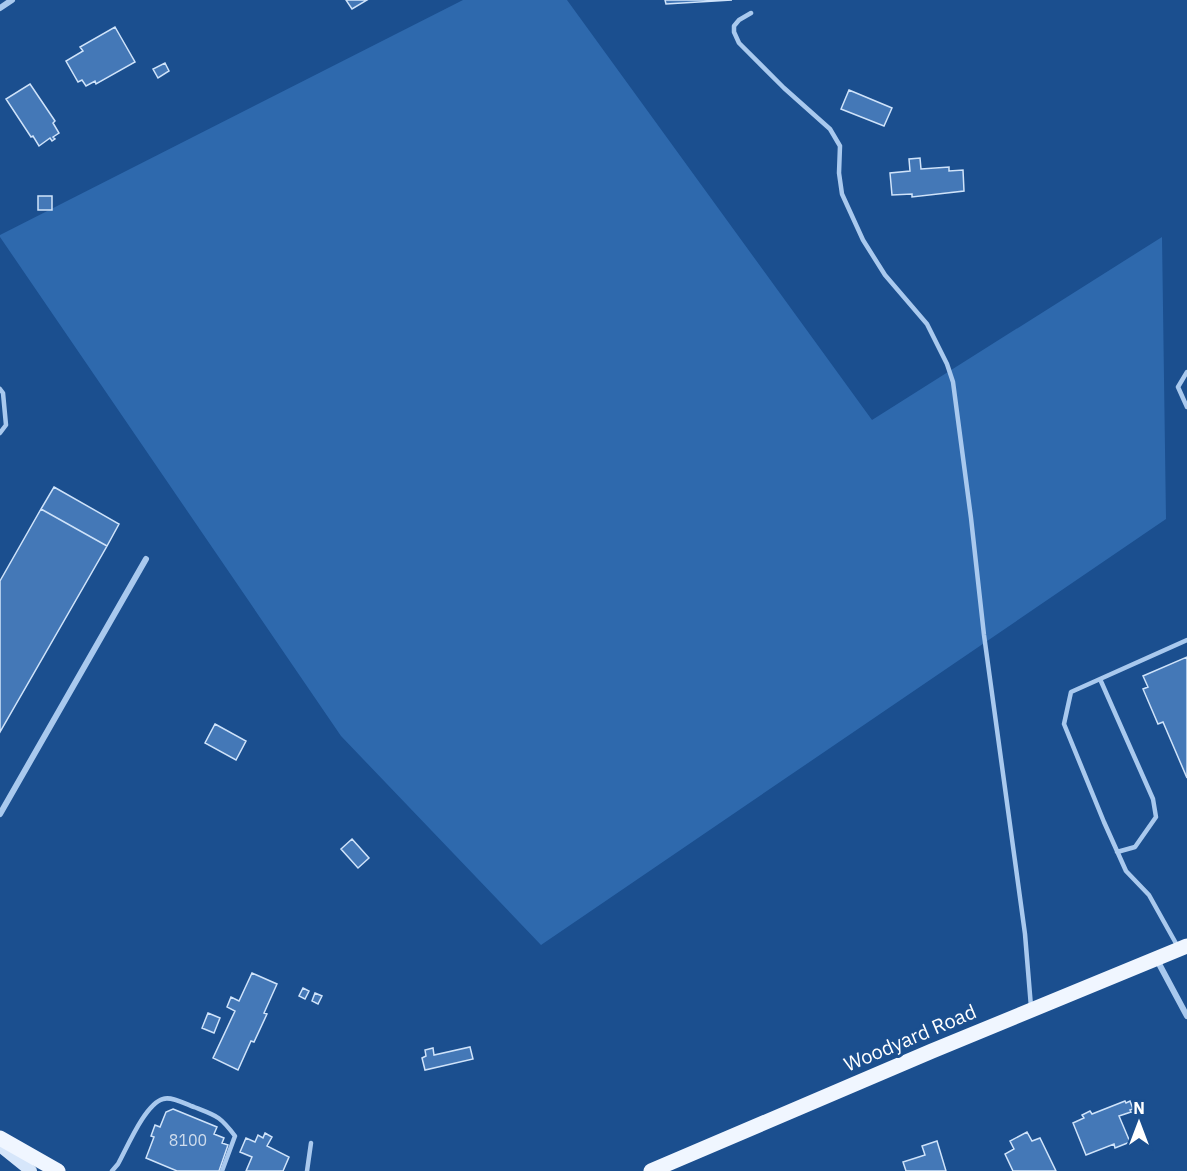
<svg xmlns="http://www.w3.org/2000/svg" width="1187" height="1171" font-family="'IBM Plex Sans',sans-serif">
	<rect width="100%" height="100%" fill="#1b4f8f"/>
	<!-- green -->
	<path fill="#2e69ad" d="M 463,0 L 567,0 L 872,420 L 1162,237 L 1166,519 L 541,945 L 341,736 L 0,237 L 0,235 Z"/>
	<!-- building -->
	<path fill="#4478b7" stroke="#cfe3fa" stroke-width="1.5" d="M 346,0 L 367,0 L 352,9 Z
		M 665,0 L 732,0 L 666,4 Z
		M 115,27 L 135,62 L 96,84 L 95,81 L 86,86 L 82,80 L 78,82 L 66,61 L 83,51 L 80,47 Z
		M 165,63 L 169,71 L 158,78 L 153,69 Z
		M 30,84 L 55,121 L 53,123 L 59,133 L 53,137 L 55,139 L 52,141 L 50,138 L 39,146 L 33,136 L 31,137 L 6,99 Z
		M 849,90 L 892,108 L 884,126 L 841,109 Z
		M 920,158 L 921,169 L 949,167 L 949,171 L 963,170 L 964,191 L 912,197 L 912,194 L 892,195 L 890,173 L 910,171 L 909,159 Z
		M 38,196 L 52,196 L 52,210 L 38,210 Z
		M 54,487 L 119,524 L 107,546 L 41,509 Z
		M 41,509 L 107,546 L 0,732 L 0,581 Z
		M 1187,657 L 1187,778 L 1163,722 L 1158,724 L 1143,689 L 1148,687 L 1143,676 Z
		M 215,724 L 246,741 L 236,760 L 205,743 Z
		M 352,839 L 369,858 L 358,868 L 341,849 Z
		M 252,973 L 277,984 L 264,1013 L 267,1014 L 254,1042 L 251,1041 L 238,1070 L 213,1058 L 235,1011 L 227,1007 L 231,997 L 239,1001 Z
		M 303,988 L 309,991 L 305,999 L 299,996 Z
		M 315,993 L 322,996 L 318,1004 L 312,1001 Z
		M 208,1013 L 220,1018 L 214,1033 L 202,1028 Z
		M 470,1047 L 473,1059 L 425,1070 L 422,1058 L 426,1056 L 425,1050 L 433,1048 L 434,1055 Z
		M 1125,1101 L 1126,1103 L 1130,1101 L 1133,1109 L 1130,1110 L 1131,1112 L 1119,1116 L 1130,1142 L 1115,1148 L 1114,1144 L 1086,1155 L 1073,1123 L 1084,1118 L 1082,1115 L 1090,1111 L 1092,1114 Z
		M 173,1109 L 217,1127 L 214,1134 L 224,1138 L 222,1143 L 228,1145 L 219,1171 L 177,1171 L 146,1158 L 154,1137 L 151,1136 L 155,1125 L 160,1127 L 166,1112 Z
		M 1027,1132 L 1032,1141 L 1040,1138 L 1056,1171 L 1013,1171 L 1005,1154 L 1014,1149 L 1010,1141 Z
		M 265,1133 L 272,1137 L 267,1146 L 289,1157 L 283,1171 L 246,1171 L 252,1157 L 240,1152 L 246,1138 L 255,1142 L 258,1135 L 263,1138 Z
		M 937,1141 L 946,1171 L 906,1171 L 903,1162 L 925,1155 L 922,1146 Z"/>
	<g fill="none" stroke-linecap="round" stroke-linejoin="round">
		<!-- service -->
		<path stroke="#a9c9ee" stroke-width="4.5" d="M 751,13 L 739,20 L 734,26 L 734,32 L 739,43 L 784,88 L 830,129 L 840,146 L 839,173 L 842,194 L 863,240 L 885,275 L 927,324 L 947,364 L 953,382 L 971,518 L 984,635 L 1025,934 L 1031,1007
			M 1187,372 L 1178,387 L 1187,407
			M 0,389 L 3,393 L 6,425 L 0,433
			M 1100,679 L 1153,799 L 1156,817 L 1135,847 L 1117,852
			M 1178,947 L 1149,895 L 1126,871 L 1104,822 L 1064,724 L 1071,692 L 1187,640
			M 112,1171 L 118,1164 C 127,1148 145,1104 163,1099 C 172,1096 185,1104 194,1107 C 217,1116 220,1116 235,1136 L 222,1171
			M 307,1171 L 311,1143"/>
		<!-- minor -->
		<path stroke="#a9c9ee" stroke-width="6" d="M 0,8 L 12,0
			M 0,814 L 146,559
			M 1157,960 L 1187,1016"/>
		<!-- secondary -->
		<path stroke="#d6e6fa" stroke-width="12" d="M 0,1146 L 31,1171"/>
		<!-- primary -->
		<path stroke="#f0f6ff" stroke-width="15" d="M 0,1138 L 58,1171
			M 651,1171 L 932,1051 L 1187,946"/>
	</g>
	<g text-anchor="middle" stroke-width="6" stroke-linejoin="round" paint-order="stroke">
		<!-- number labels -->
		<g font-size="16" fill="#d0dded">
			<text x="188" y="1146">8100</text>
		</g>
		<!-- street labels -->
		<g font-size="20" fill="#fff" stroke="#1b4f8f">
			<text transform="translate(910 1038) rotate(-23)" y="7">Woodyard Road</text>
		</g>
	</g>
	<!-- north arrow -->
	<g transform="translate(1139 1123)" stroke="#1b4f8f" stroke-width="4.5" paint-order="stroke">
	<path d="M0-4.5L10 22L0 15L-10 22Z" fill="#ffffff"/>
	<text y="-9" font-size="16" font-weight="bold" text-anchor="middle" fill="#ffffff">N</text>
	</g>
</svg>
